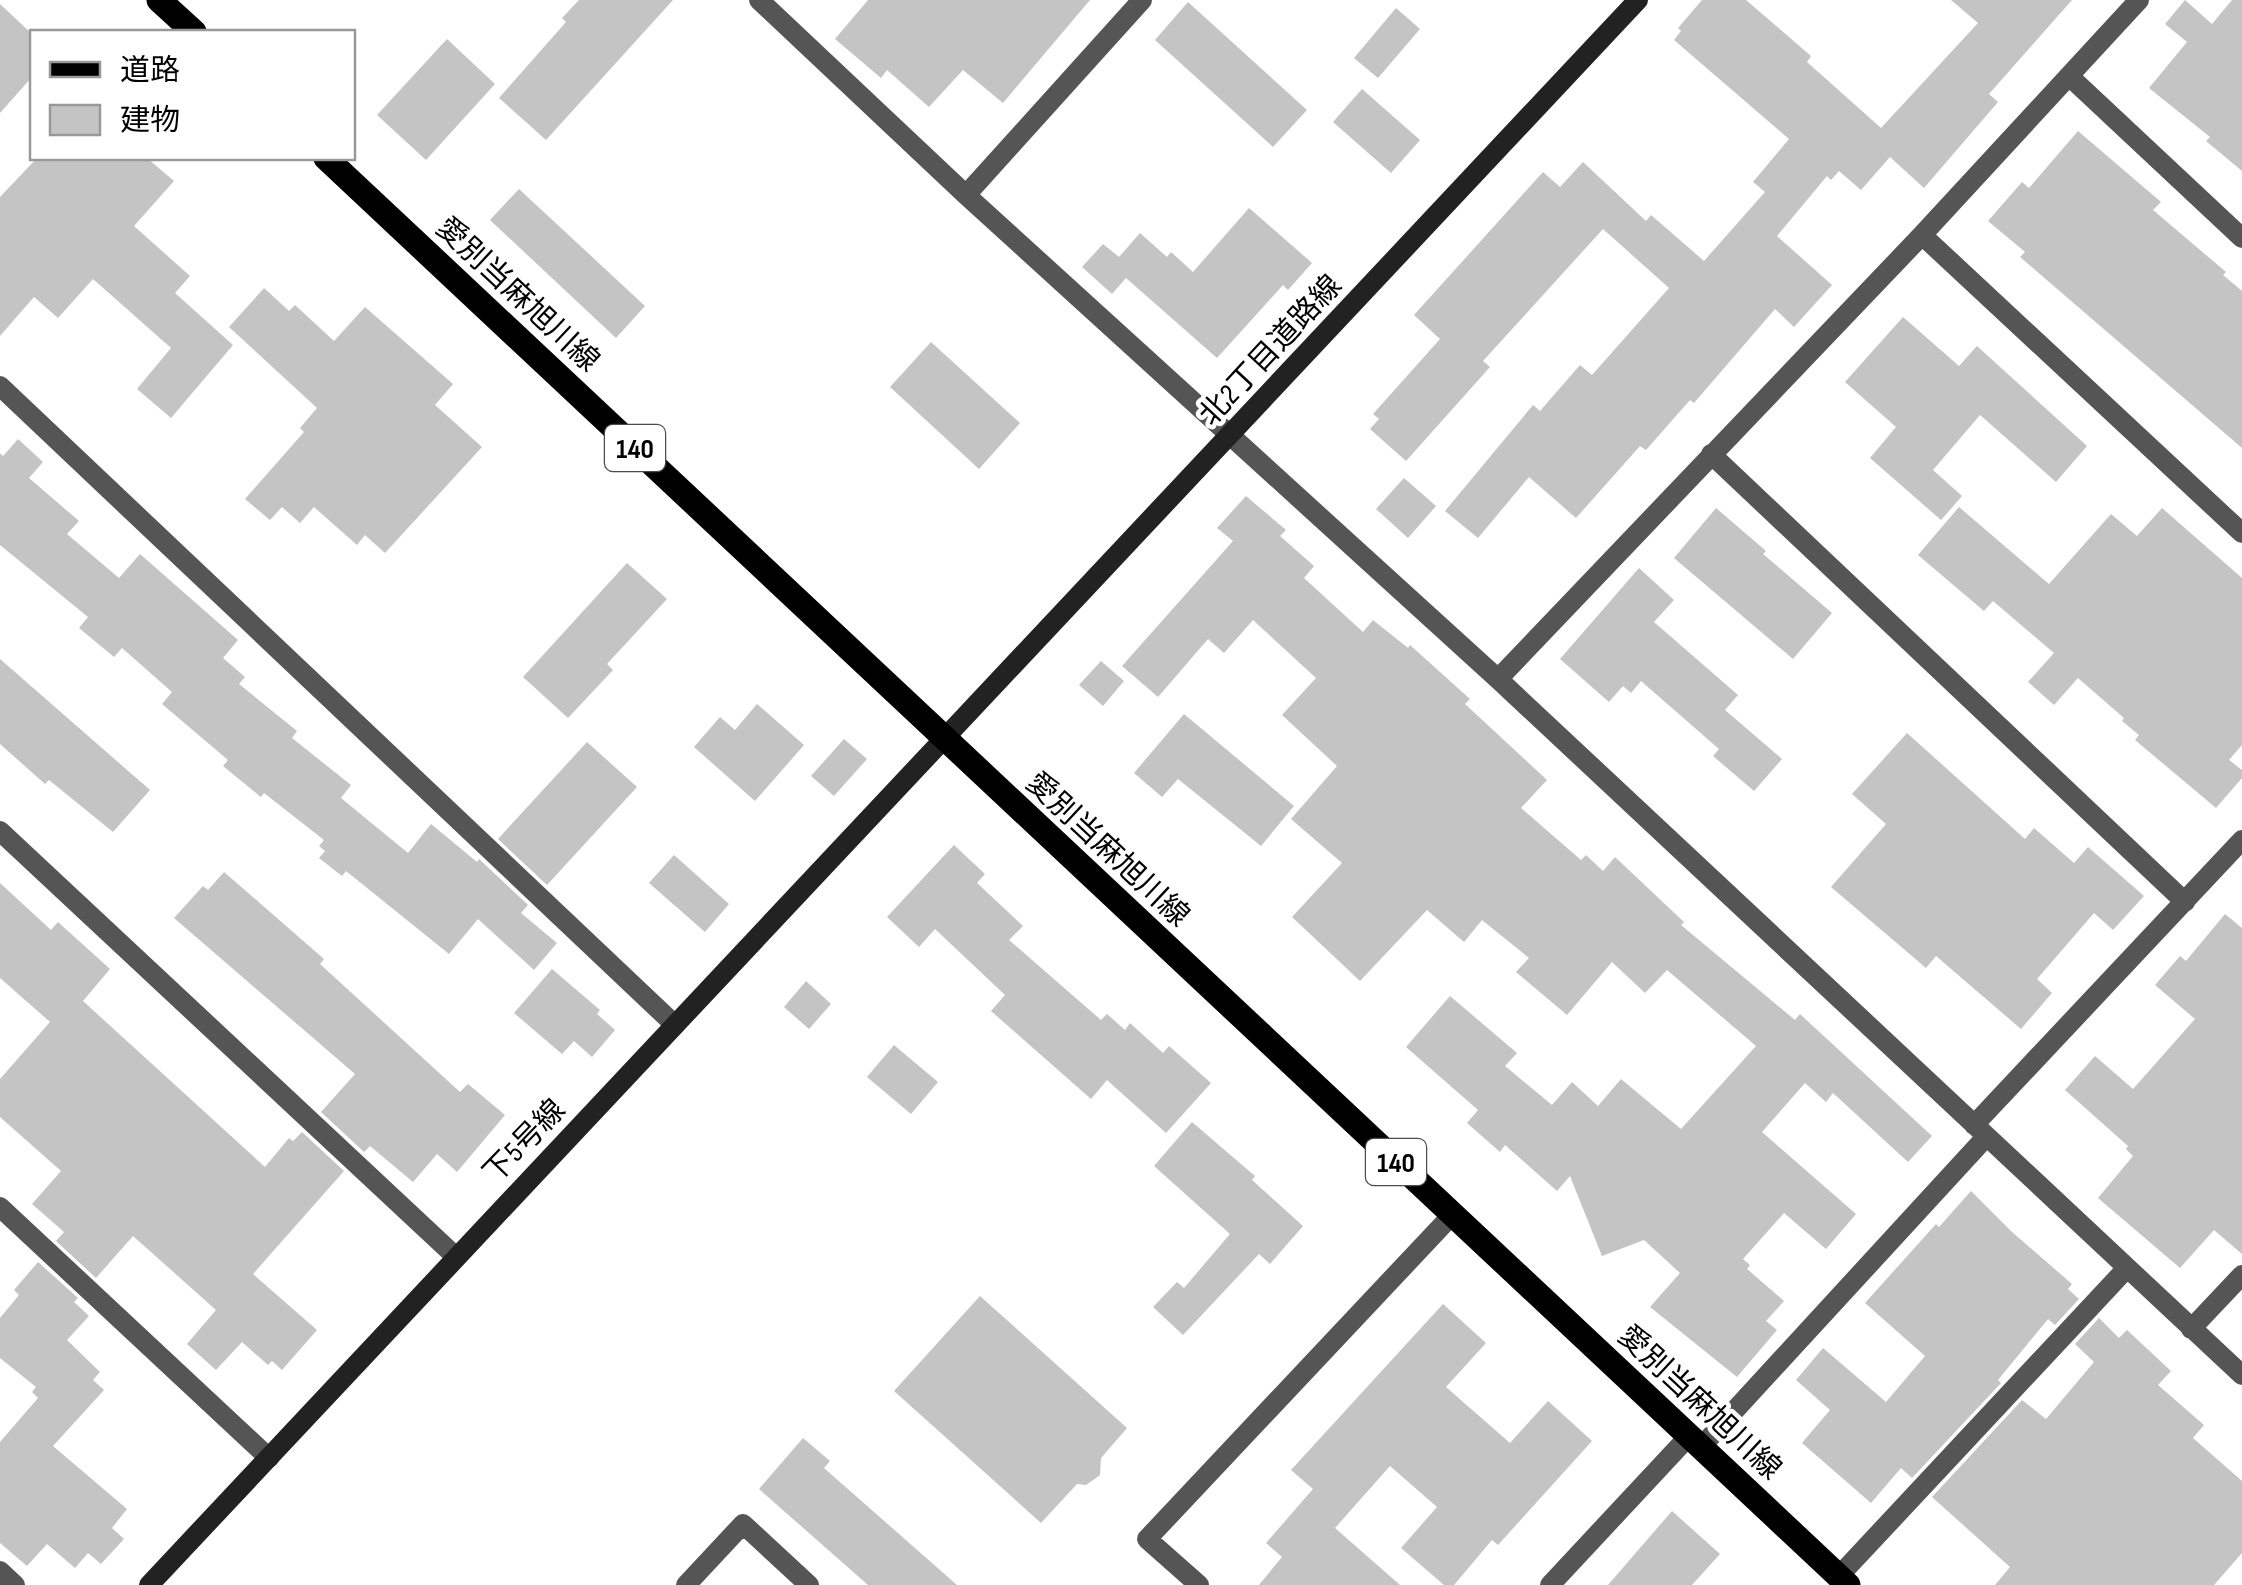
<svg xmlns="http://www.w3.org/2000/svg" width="2242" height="1585" font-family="'Sofia Sans Condensed','Noto Sans JP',sans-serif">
	<rect width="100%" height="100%" fill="#fff"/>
	<!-- building -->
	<path fill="#c4c4c4" d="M 579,0 L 673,0 L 546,140 L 499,98 L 566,22 L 562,18 Z
		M 868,0 L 1090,0 L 1003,103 L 963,70 L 929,107 L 887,70 L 881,78 L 835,39 Z
		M 1702,0 L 1746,0 L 1811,56 L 1807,62 L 1881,128 L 1978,23 L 1951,0 L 2072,0 L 1989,94 L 1998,102 L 1924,188 L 1890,157 L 1861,190 L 1839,171 L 1831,180 L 1827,176 L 1777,236 L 1832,285 L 1794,327 L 1775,309 L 1694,403 L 1690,400 L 1646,450 L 1640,446 L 1576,518 L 1529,477 L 1478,538 L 1445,511 L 1533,405 L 1540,411 L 1580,365 L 1592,375 L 1669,288 L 1603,229 L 1483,361 L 1490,367 L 1406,461 L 1370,429 L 1379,419 L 1373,414 L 1440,339 L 1414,315 L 1543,172 L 1560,187 L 1583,162 L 1646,221 L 1651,215 L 1704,261 L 1765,192 L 1753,182 L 1789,139 L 1674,40 L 1681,31 L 1678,28 Z
		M 2185,0 L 2212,24 L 2232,0 L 2242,0 L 2242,171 L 2206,141 L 2210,137 L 2149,88 L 2187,42 L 2165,24 Z
		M 1188,2 L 1307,110 L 1273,147 L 1155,40 Z
		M 0,4 L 32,34 L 32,77 L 0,113 Z
		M 1396,8 L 1420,29 L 1378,78 L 1354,58 Z
		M 447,39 L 495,84 L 426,160 L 377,115 Z
		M 1362,89 L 1420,140 L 1391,173 L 1333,122 Z
		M 2078,131 L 2161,202 L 2153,210 L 2226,272 L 2223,275 L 2242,291 L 2242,448 L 2020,257 L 2025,252 L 1988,221 L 2022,182 L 2029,188 Z
		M 37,158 L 147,158 L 174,181 L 134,226 L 190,276 L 175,293 L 233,345 L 171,418 L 137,389 L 171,348 L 93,279 L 58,318 L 34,297 L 0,336 L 0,197 Z
		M 519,189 L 645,306 L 616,338 L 490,220 Z
		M 1249,208 L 1312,263 L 1288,290 L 1283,285 L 1217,358 L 1126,278 L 1112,294 L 1082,267 L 1103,244 L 1119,257 L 1140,233 L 1167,257 L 1171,252 L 1193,272 Z
		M 264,288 L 289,311 L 295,305 L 334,341 L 365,307 L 453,384 L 435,405 L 482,447 L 385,553 L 365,535 L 357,545 L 314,507 L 300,523 L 282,507 L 270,520 L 245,499 L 304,432 L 300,428 L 317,408 L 229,327 Z
		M 1903,317 L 1959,366 L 1977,346 L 2087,446 L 2056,482 L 1980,415 L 1933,470 L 1962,496 L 1941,520 L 1870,458 L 1896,427 L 1845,382 Z
		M 931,342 L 1020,423 L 979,469 L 890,387 Z
		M 18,439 L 43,462 L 29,478 L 79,521 L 67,534 L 119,578 L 140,554 L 238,640 L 223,658 L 245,677 L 239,684 L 297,731 L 292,738 L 351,785 L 341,798 L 408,853 L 431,824 L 477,862 L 479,859 L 528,905 L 521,913 L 557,943 L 534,970 L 478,919 L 449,954 L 346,871 L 342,876 L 319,858 L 325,851 L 319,846 L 324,840 L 264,793 L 261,797 L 223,766 L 228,760 L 162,704 L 172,692 L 122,648 L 114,657 L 79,628 L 88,617 L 0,545 L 0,453 L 3,456 Z
		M 1404,478 L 1436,506 L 1408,538 L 1376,509 Z
		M 1246,496 L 1286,530 L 1280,536 L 1314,566 L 1304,578 L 1363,632 L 1373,620 L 1408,648 L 1410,645 L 1470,699 L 1465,704 L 1547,780 L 1521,808 L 1581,860 L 1586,855 L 1603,871 L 1615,857 L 1684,922 L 1681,925 L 1795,1020 L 1800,1014 L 1932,1136 L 1908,1162 L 1833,1093 L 1826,1102 L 1805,1083 L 1762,1132 L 1856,1214 L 1826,1249 L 1784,1213 L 1743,1259 L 1750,1265 L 1747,1269 L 1784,1301 L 1766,1321 L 1777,1330 L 1737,1377 L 1650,1307 L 1680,1273 L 1644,1240 L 1602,1256 L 1570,1176 L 1557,1191 L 1505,1145 L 1500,1152 L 1467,1123 L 1478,1110 L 1406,1047 L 1450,996 L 1517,1053 L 1505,1066 L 1552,1105 L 1572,1082 L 1598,1106 L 1621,1079 L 1681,1129 L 1756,1046 L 1667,970 L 1645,993 L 1612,962 L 1567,1015 L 1516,972 L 1529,958 L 1482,920 L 1464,942 L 1427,910 L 1360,981 L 1292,917 L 1342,863 L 1291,819 L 1337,766 L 1282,715 L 1316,678 L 1253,620 L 1224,653 L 1208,639 L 1158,697 L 1122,666 L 1233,541 L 1217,528 Z
		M 1959,507 L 2049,584 L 2111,514 L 2137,536 L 2162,508 L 2242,578 L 2242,745 L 2229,760 L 2242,770 L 2242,778 L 2216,808 L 2135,740 L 2139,735 L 2122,721 L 2124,718 L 2078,678 L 2054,705 L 2028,682 L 2054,653 L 1993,601 L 1984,611 L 1918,555 Z
		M 1716,508 L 1766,551 L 1763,554 L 1832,613 L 1793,659 L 1674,558 Z
		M 627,563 L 667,599 L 607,664 L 613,670 L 568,718 L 523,677 Z
		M 1639,568 L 1674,600 L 1654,622 L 1738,695 L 1725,710 L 1782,759 L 1754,791 L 1713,756 L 1719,749 L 1641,681 L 1631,693 L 1623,686 L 1609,702 L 1560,659 Z
		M 0,659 L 150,790 L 113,832 L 49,780 L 45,784 L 0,744 Z
		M 1101,661 L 1124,681 L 1103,706 L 1079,685 Z
		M 757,704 L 804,745 L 755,801 L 694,747 L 720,717 L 735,730 Z
		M 1184,714 L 1294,806 L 1261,846 L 1178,779 L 1162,797 L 1134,773 Z
		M 1907,733 L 2025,839 L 2034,828 L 2074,863 L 2088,847 L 2144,896 L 2113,930 L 2094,913 L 2037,979 L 2052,993 L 2021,1029 L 1936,956 L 1926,968 L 1831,887 L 1886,824 L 1852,794 Z
		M 844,739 L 867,759 L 834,796 L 811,776 Z
		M 587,742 L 637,787 L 547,885 L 498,839 Z
		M 954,845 L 985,874 L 977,883 L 1023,926 L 1009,940 L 1101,1020 L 1107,1014 L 1125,1030 L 1130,1023 L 1163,1053 L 1169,1046 L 1211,1083 L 1166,1133 L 1107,1080 L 1091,1099 L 991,1011 L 1005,995 L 935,929 L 919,947 L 887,917 Z
		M 674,855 L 729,904 L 705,932 L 649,883 Z
		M 224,872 L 324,959 L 320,964 L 460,1092 L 468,1084 L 505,1115 L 457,1172 L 437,1154 L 413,1182 L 370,1146 L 364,1152 L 321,1112 L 355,1074 L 174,918 L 203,886 L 208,890 Z
		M 0,883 L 51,930 L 58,922 L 110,969 L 83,1001 L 265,1167 L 289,1138 L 293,1141 L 302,1132 L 344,1171 L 253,1274 L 317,1330 L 282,1370 L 272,1361 L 268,1365 L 242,1342 L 216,1370 L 187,1344 L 216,1310 L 133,1236 L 96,1278 L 56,1241 L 64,1232 L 32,1204 L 61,1171 L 0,1117 L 0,1079 L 50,1022 L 0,978 Z
		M 2225,914 L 2242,928 L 2242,1254 L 2214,1230 L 2180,1268 L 2098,1198 L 2133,1156 L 2126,1149 L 2128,1146 L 2065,1090 L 2095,1056 L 2133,1089 L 2195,1019 L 2155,985 L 2180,956 L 2186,961 Z
		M 552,969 L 600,1010 L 597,1014 L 615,1030 L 592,1057 L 574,1041 L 562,1054 L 514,1013 Z
		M 806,981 L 831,1004 L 809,1029 L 784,1007 Z
		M 894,1045 L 938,1082 L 911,1114 L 867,1077 Z
		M 1192,1122 L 1255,1176 L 1252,1180 L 1303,1226 L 1270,1264 L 1259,1254 L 1183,1335 L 1153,1307 L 1177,1282 L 1184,1288 L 1230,1234 L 1154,1166 Z
		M 1971,1191 L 2012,1232 L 2072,1284 L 2068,1289 L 2079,1299 L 2055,1325 L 2048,1319 L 1998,1380 L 2001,1383 L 1912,1478 L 1901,1468 L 1871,1503 L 1802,1443 L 1830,1410 L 1796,1380 L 1823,1348 L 1886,1402 L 1925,1356 L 1865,1303 L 1936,1224 L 1939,1227 Z
		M 38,1262 L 78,1298 L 74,1302 L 89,1316 L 67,1340 L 100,1372 L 93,1380 L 104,1390 L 53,1446 L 127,1509 L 112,1528 L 124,1539 L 101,1564 L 88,1553 L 75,1568 L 47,1544 L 27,1566 L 0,1543 L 0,1442 L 38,1398 L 32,1392 L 36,1387 L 0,1358 L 0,1318 L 19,1295 L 14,1290 Z
		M 980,1296 L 1127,1428 L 1101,1458 L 1100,1475 L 1086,1485 L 1077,1484 L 1041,1523 L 894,1391 Z
		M 1443,1304 L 1486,1343 L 1446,1387 L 1510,1443 L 1548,1401 L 1592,1441 L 1498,1545 L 1492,1540 L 1454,1585 L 1444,1585 L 1401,1548 L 1437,1507 L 1390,1466 L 1335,1528 L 1400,1585 L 1259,1585 L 1282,1557 L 1266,1543 L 1313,1489 L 1291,1470 Z
		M 2099,1318 L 2119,1338 L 2127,1330 L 2171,1371 L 2158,1385 L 2204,1425 L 2193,1438 L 2242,1481 L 2242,1553 L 2214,1585 L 1995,1585 L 2010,1567 L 1932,1497 L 2022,1400 L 2046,1419 L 2094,1362 L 2075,1344 Z
		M 803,1438 L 830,1461 L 824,1468 L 957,1585 L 868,1585 L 759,1489 Z
		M 1672,1511 L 1720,1554 L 1692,1585 L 1608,1585 Z"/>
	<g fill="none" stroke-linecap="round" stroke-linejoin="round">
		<!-- street -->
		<path stroke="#555" stroke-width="20" d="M 759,0 L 966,195 L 1498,679 L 2242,1375
			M 2069,76 L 2242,238
			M 966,195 L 1142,0
			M 1922,235 L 2242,533
			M 0,386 L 675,1025
			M 1711,454 L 2185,902
			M 1498,679 L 1922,235 L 2139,0
			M 0,831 L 455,1256
			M 1974,1125 L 2242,840
			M 0,1207 L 269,1458
			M 2191,1329 L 2242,1275
			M 1701,1447 L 1986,1137
			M 0,1571 L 15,1585
			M 1839,1576 L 2127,1268
			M 686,1585 L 743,1524 L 809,1585
			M 1199,1585 L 1147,1539 L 1452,1215
			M 1550,1585 L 1689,1436"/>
		<!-- secondary -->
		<path stroke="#222" stroke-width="20" d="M 149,1585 L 1638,0"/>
		<!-- primary -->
		<path stroke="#000" stroke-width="25" d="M 159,0 L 194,32
			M 326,158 L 1848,1585"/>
	</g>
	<g text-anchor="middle" stroke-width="9" stroke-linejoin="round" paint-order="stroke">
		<!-- shield labels -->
		<g fill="#fff" stroke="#4c4c4c" stroke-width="2.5">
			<rect x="605" y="425" width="60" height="46" rx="8"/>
			<rect x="1366" y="1139" width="60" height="46" rx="8"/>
		</g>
		<g font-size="28" font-weight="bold" fill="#000">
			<text x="635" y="458">140</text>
			<text x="1396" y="1172">140</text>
		</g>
		<!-- street labels -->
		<g font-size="30" fill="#000" stroke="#fff">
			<text transform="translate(518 294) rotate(43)" y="10">愛別当麻旭川線</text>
			<text transform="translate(1270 350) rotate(-47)" y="10">北2丁目道路線</text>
			<text transform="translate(1108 849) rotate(43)" y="10">愛別当麻旭川線</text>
			<text transform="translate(524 1141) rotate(-46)" y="10">下5号線</text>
			<text transform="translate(1700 1402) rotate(43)" y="10">愛別当麻旭川線</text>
		</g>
	</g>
	<!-- legend -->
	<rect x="30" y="30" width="325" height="130" fill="#ffffff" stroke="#999999" stroke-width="2.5"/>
	<rect x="50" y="62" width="50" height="15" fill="#000000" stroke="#999999" stroke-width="2.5"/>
	<text x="120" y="80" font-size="30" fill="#000000">道路</text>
	<rect x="50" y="105" width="50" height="30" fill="#c4c4c4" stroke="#999999" stroke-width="2.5"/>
	<text x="120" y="130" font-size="30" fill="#000000">建物</text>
</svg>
